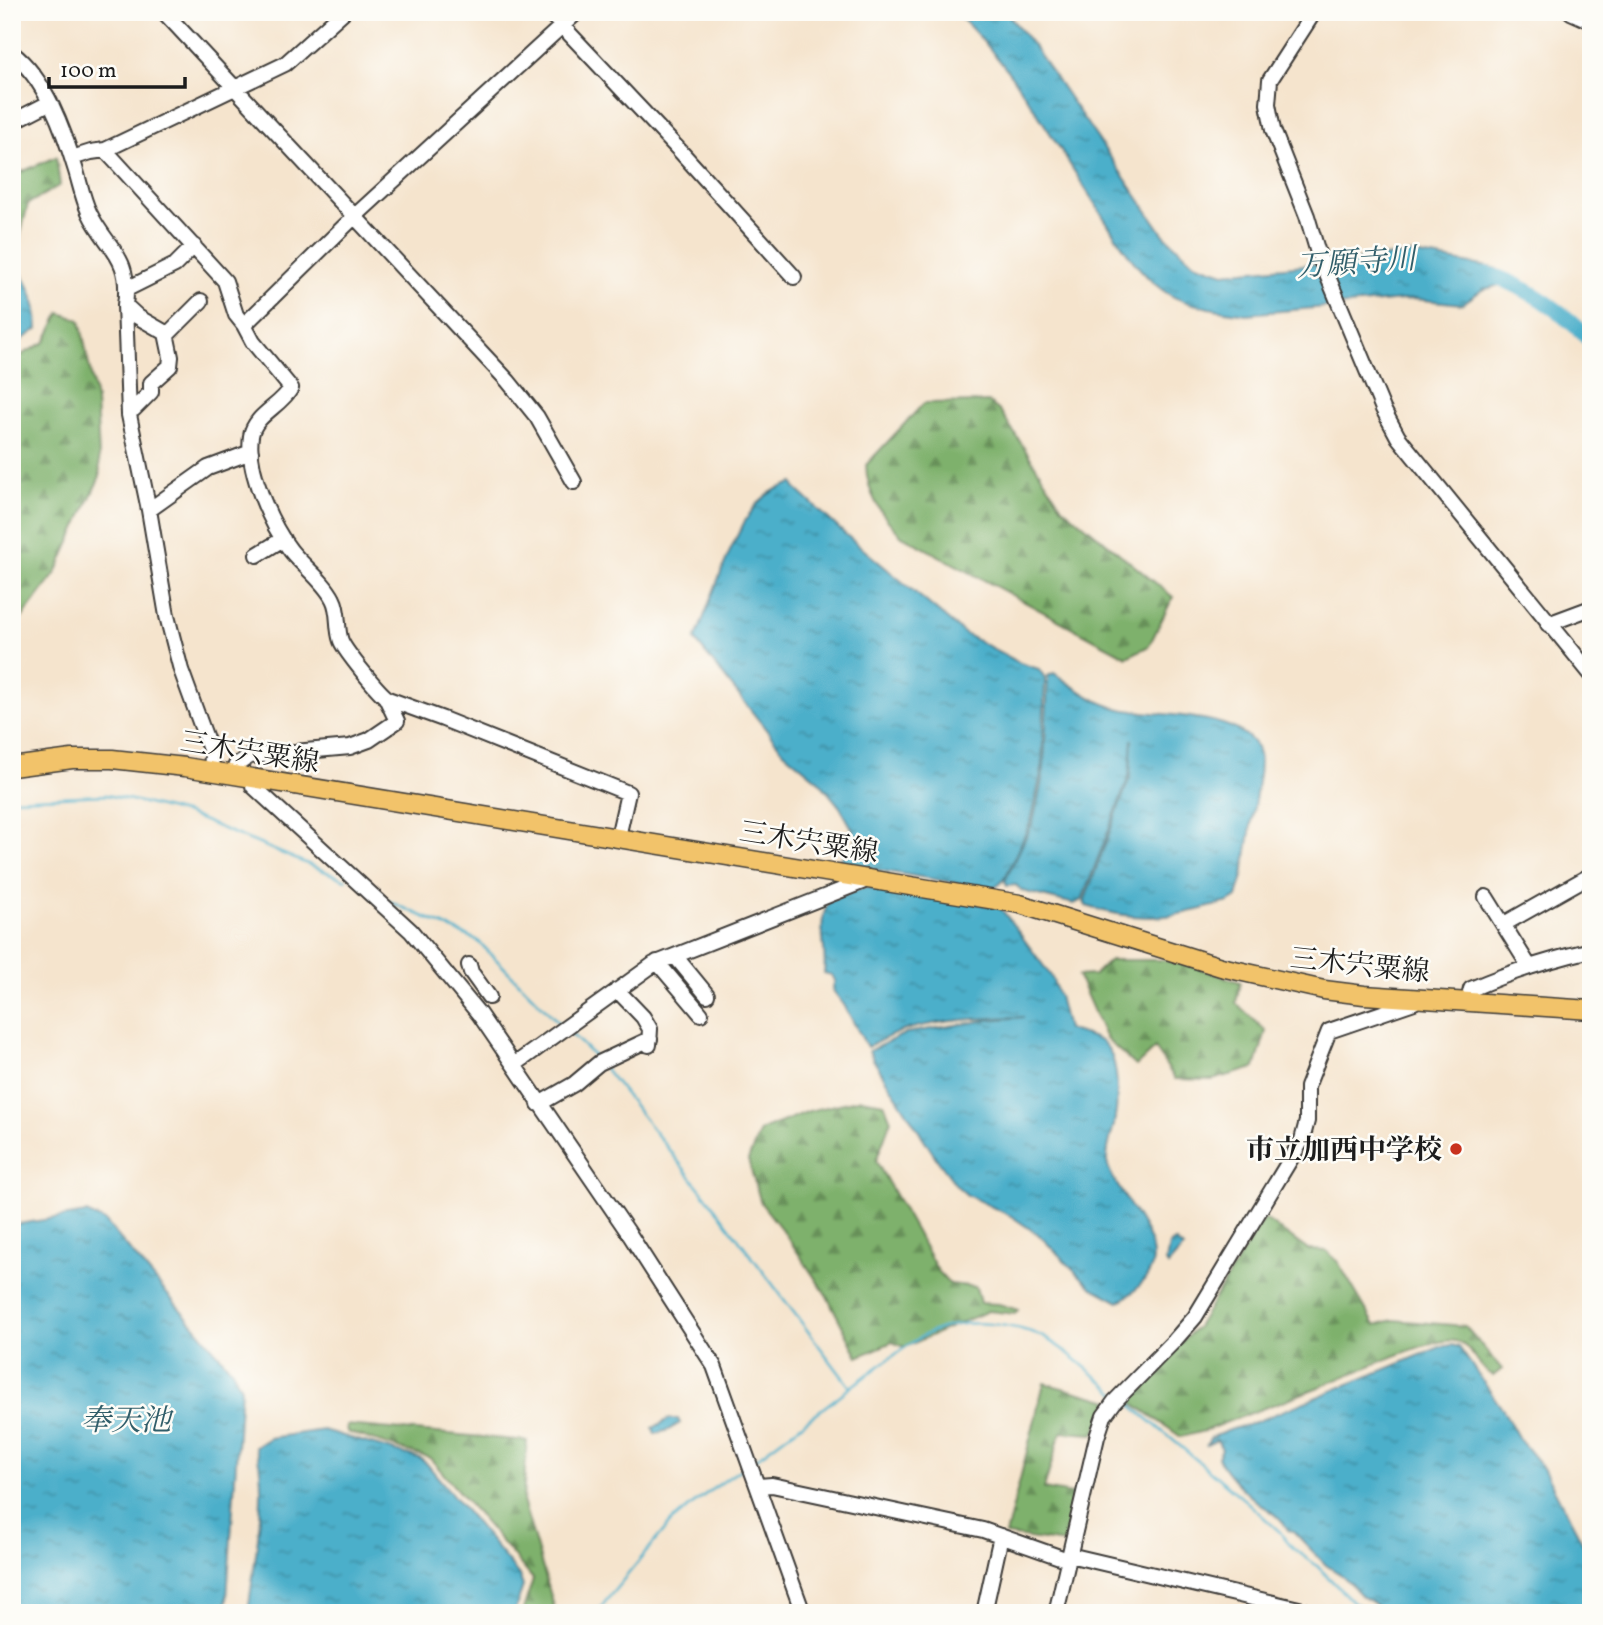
<svg xmlns="http://www.w3.org/2000/svg" width="1603" height="1625" font-family="Vollkorn,'Noto Serif JP',serif">
	<defs>
		<pattern id="forest-firs" width="22" height="20" patternUnits="userSpaceOnUse" patternTransform="scale(1.75)"><rect width="22" height="20" fill="#7eb16c"/><path d="M5 1l3.5 6h-7zM16 11l3.5 6h-7z" fill="#668f58"/></pattern>
		<pattern id="water-ripples" width="26" height="14" patternUnits="userSpaceOnUse" patternTransform="scale(1.75)"><rect width="26" height="14" fill="#4bafca"/><path d="M2 4q2-2 4 0t4 0M15 11q2-2 4 0t4 0" fill="none" stroke="#3e8ea3"/></pattern>
	</defs>
	<rect width="100%" height="100%" fill="#fdfcf7"/>
	<filter id="ink" filterUnits="userSpaceOnUse"><feTurbulence type="fractalNoise" baseFrequency=".0143" numOctaves="2"/><feDisplacementMap in="SourceGraphic" scale="14" xChannelSelector="R" yChannelSelector="G"/><feConvolveMatrix kernelMatrix="1 2 1 2 8 2 1 2 1" color-interpolation-filters="sRGB"/></filter>
	<filter id="wash" filterUnits="userSpaceOnUse"><feTurbulence type="fractalNoise" baseFrequency=".00686" numOctaves="4" result="noise"/><feDisplacementMap in="SourceGraphic" scale="28" xChannelSelector="R" yChannelSelector="G"/><feGaussianBlur stdDeviation="1.57" result="paint"/><feColorMatrix in="noise" values="0 0 0 0 0 0 0 0 0 0 0 0 0 0 0 0 0 1.4 0 .05"/><feComposite in="paint" operator="in"/></filter>
	<g filter="url(#wash)">
		<rect width="100%" height="100%" fill="#f5e4cd"/>
		<!-- forest -->
		<path fill="url(#forest-firs)" stroke="#4d6644" stroke-width="2" d="M 56,157 L 60,185 L 28,204 L 15,257 L 12,257 L 12,176 Z
			M 60,313 L 80,320 L 96,400 L 100,476 L 56,573 L 12,631 L 12,360 L 45,342 Z
			M 988,402 L 1001,412 L 1062,507 L 1173,597 L 1149,646 L 1127,657 L 902,536 C 881,516 867,494 866,465 L 924,403 Z
			M 1110,960 L 1163,960 L 1186,964 L 1240,982 L 1236,1003 L 1266,1031 L 1255,1068 L 1212,1080 L 1175,1079 L 1155,1048 L 1136,1066 L 1106,1039 L 1078,976 L 1094,975 Z
			M 861,1099 L 884,1103 L 891,1120 L 876,1161 L 938,1271 L 950,1284 L 976,1287 L 980,1303 L 999,1304 L 1018,1310 L 1015,1314 L 988,1311 L 905,1347 L 892,1342 L 858,1357 L 827,1296 L 786,1235 L 761,1203 L 748,1160 L 760,1131 L 809,1111 Z
			M 1264,1218 L 1308,1250 L 1327,1251 L 1338,1262 L 1375,1325 L 1393,1320 L 1465,1326 L 1502,1369 L 1493,1376 C 1477,1368 1473,1346 1455,1341 C 1435,1335 1348,1376 1324,1385 C 1284,1401 1244,1415 1204,1431 L 1181,1437 L 1126,1398 L 1197,1327 Z
			M 1044,1383 L 1110,1401 L 1094,1434 L 1062,1432 L 1059,1438 L 1044,1489 L 1078,1495 L 1065,1543 L 1006,1535 Z
			M 346,1425 L 527,1441 L 523,1501 L 556,1613 L 522,1613 L 533,1579 L 430,1458 L 347,1432 Z"/>
		<!-- water -->
		<path fill="url(#water-ripples)" stroke="#346673" stroke-width="2" d="M 955,12 L 1006,12 L 1035,48 L 1164,235 L 1194,263 L 1224,273 L 1415,254 L 1494,268 L 1510,276 L 1507,283 L 1482,290 L 1462,304 L 1414,299 L 1247,314 C 1226,312 1187,305 1170,295 C 1135,274 1112,229 1090,196 C 1048,131 1012,65 955,12 Z
			M 12,264 C 31,280 37,305 38,329 L 21,340 L 12,341 Z
			M 793,483 L 795,488 L 845,534 L 965,634 L 1020,663 L 1039,669 L 1045,678 L 1042,769 L 1031,821 L 1007,874 L 1001,883 L 993,889 L 835,863 L 855,846 L 857,837 L 840,807 L 819,781 L 784,752 L 695,640 C 710,603 734,527 760,501 C 770,491 780,487 793,483 Z
			M 1054,673 C 1074,687 1096,704 1121,709 C 1154,716 1239,712 1257,748 C 1261,756 1260,766 1259,775 L 1243,876 L 1237,897 L 1229,902 C 1171,917 1146,925 1086,906 L 1084,902 L 1130,777 L 1132,739 L 1129,776 L 1082,900 L 1074,904 L 1022,891 L 1016,885 L 1007,886 L 1005,881 L 1033,822 L 1040,790 L 1044,769 L 1048,676 Z
			M 865,887 L 1000,907 L 1051,976 L 1059,996 L 1067,1029 C 1077,1033 1093,1036 1102,1042 C 1121,1057 1118,1103 1114,1125 C 1111,1136 1106,1150 1107,1162 C 1109,1173 1115,1181 1121,1191 C 1149,1237 1177,1265 1119,1302 L 1091,1287 L 1039,1235 L 1011,1216 L 967,1195 L 957,1186 L 938,1161 L 874,1061 L 869,1051 L 906,1033 L 988,1020 L 1024,1017 C 986,1018 945,1019 908,1029 C 894,1033 880,1041 867,1047 L 844,1005 L 832,989 L 835,981 L 832,975 L 824,973 C 828,946 815,927 829,901 Z
			M 86,1213 L 105,1221 L 232,1370 L 241,1388 L 226,1613 L 12,1613 L 12,1225 Z
			M 1175,1241 L 1183,1248 L 1168,1265 L 1166,1262 L 1169,1245 Z
			M 1452,1345 L 1459,1347 L 1503,1410 L 1519,1439 L 1543,1468 L 1577,1532 L 1591,1560 L 1591,1613 L 1389,1613 L 1363,1597 L 1343,1576 L 1326,1565 L 1293,1531 L 1288,1530 C 1280,1514 1268,1511 1255,1500 C 1241,1488 1225,1473 1218,1457 L 1222,1449 L 1217,1440 L 1207,1445 L 1210,1438 C 1224,1433 1233,1427 1248,1425 L 1440,1347 Z
			M 669,1419 L 678,1419 L 680,1423 L 668,1430 L 655,1434 L 653,1428 Z
			M 323,1430 L 419,1458 L 427,1464 L 519,1575 L 523,1586 L 514,1613 L 248,1613 C 253,1569 270,1486 255,1447 L 269,1438 Z"/>
		<g fill="none" stroke-linecap="round" stroke-linejoin="round">
			<!-- stream -->
			<path stroke="#4bafca" stroke-width="2.5" d="M 12,799 L 106,795 L 136,801 L 187,814 L 346,880
				M 386,900 L 477,940 L 560,1024
				M 568,1031 L 596,1058
				M 602,1065 L 719,1213 L 850,1387
				M 1125,1400 L 1247,1502 L 1280,1532 L 1294,1549 L 1316,1565 L 1351,1600 L 1371,1613
				M 754,1460 C 797,1429 839,1395 882,1364 C 897,1354 914,1339 931,1332 C 962,1319 999,1322 1031,1332 C 1058,1340 1094,1376 1117,1394
				M 596,1613 L 671,1522 L 707,1493 L 745,1466"/>
			<!-- river -->
			<path stroke="#4bafca" stroke-width="16" d="M 1487,274 C 1527,286 1562,311 1591,341"/>
		</g>
	</g>
	<g filter="url(#ink)">
		<g fill="none" stroke-linecap="round" stroke-linejoin="round">
			<defs>
				<path id="minor" d="M 164,12 L 508,381 L 537,417 L 574,482
					M 549,12 L 681,152 L 794,277
					M 1314,12 L 1270,80 L 1268,104 L 1273,130 L 1307,216 L 1318,253 L 1383,409 L 1398,437 L 1591,674
					M 1571,12 L 1591,21
					M 12,53 C 46,79 64,131 76,171 C 80,184 83,199 89,212 C 106,249 132,255 125,305 L 129,415 L 149,510 L 167,616 L 181,670 L 212,755 L 211,771
					M 12,122 L 49,103
					M 105,150 L 225,281 L 236,315 L 244,325 L 253,342 L 291,388 C 281,406 254,415 251,436 C 246,470 271,525 291,551 C 304,567 324,581 333,599 C 340,612 336,628 341,641 C 345,651 379,693 388,699 L 443,719 L 628,793 L 618,837
					M 72,158 L 91,152 L 105,150 L 285,64 L 343,12
					M 127,289 L 175,265 L 194,246
					M 125,305 L 138,317 L 166,333 L 171,357 L 170,366 L 151,383 L 151,392 L 134,409 L 129,411
					M 244,325 L 355,216 L 577,12
					M 167,335 L 201,301
					M 149,510 L 208,468 L 251,452
					M 257,555 L 283,539
					M 1548,624 L 1591,608
					M 232,775 L 236,765 L 250,756 L 350,747 L 369,740 L 397,721 L 386,698
					M 253,778 L 253,786 L 411,931 L 479,1014 L 628,1232 L 714,1366 L 803,1613
					M 1486,897 L 1529,966
					M 1504,924 L 1591,875
					M 675,956 L 707,995
					M 657,962 L 701,1014
					M 469,965 L 471,972 L 489,997
					M 617,990 L 643,1017 L 650,1029 L 649,1045
					M 1468,1001 L 1471,989 C 1510,972 1549,960 1591,950
					M 514,1065 L 654,964 L 862,882 L 867,877
					M 539,1104 L 574,1084 L 599,1063 L 650,1039
					M 759,1486 L 772,1485 L 983,1530 L 1068,1560
					M 1069,1555 L 1316,1613
					M 984,1613 L 1001,1536
					M 1056,1613 L 1097,1437 L 1104,1416 L 1115,1401 L 1174,1341 L 1195,1317 L 1302,1140 L 1307,1121 L 1307,1087 L 1329,1031 L 1414,1002 L 1417,999"/>
				<path id="major" d="M 12,767 L 72,759 L 112,759 L 185,767 L 1020,904 L 1221,967 L 1324,990 L 1364,995 L 1591,1010"/>
			</defs>
			<!-- minor casing -->
			<use href="#minor" stroke="#3d3a37" stroke-width="18"/>
			<!-- major casing -->
			<use href="#major" stroke="#3d3a37" stroke-width="21"/>
			<!-- minor -->
			<use href="#minor" stroke="#fff" stroke-width="14"/>
			<!-- major -->
			<use href="#major" stroke="#f2c36a" stroke-width="18"/>
		</g>
	</g>
	<!-- markers -->
	<circle fill="#c8321e" stroke="#fdfcf7" stroke-width="2.5" cx="1456" cy="1149" r="7"/>
	<g text-anchor="middle" stroke-width="5" stroke-linejoin="round" paint-order="stroke">
		<!-- street labels -->
		<g font-size="28" fill="#1c1c1c" stroke="#fdfcf7">
			<text transform="translate(250 751) rotate(9)" y="10">三木宍粟線</text>
			<text transform="translate(809 841) rotate(9)" y="10">三木宍粟線</text>
			<text transform="translate(1360 964) rotate(6)" y="10">三木宍粟線</text>
		</g>
		<!-- poi labels -->
		<g font-size="28" font-weight="bold" fill="#1c1c1c" stroke="#fdfcf7" text-anchor="end">
			<text x="1442" y="1159">市立加西中学校</text>
		</g>
		<!-- water labels -->
		<g font-size="30" font-style="italic" fill="#315e6a" stroke="#fdfcf7">
			<text transform="translate(1356 262) rotate(-4)" y="10">万願寺川</text>
			<text x="126" y="1430">奉天池</text>
		</g>
	</g>
	<!-- margin -->
	<rect width="1603" height="1625" fill="none" stroke="#fdfcf7" stroke-width="42"/>
	<!-- scale -->
	<path d="M49 77v10h136v-10" fill="none" stroke="#1c1c1c" stroke-width="3.5"/>
	<text x="60" y="77" font-size="21" fill="#1c1c1c" stroke="#fdfcf7" stroke-width="5" paint-order="stroke">100 m</text>
</svg>
